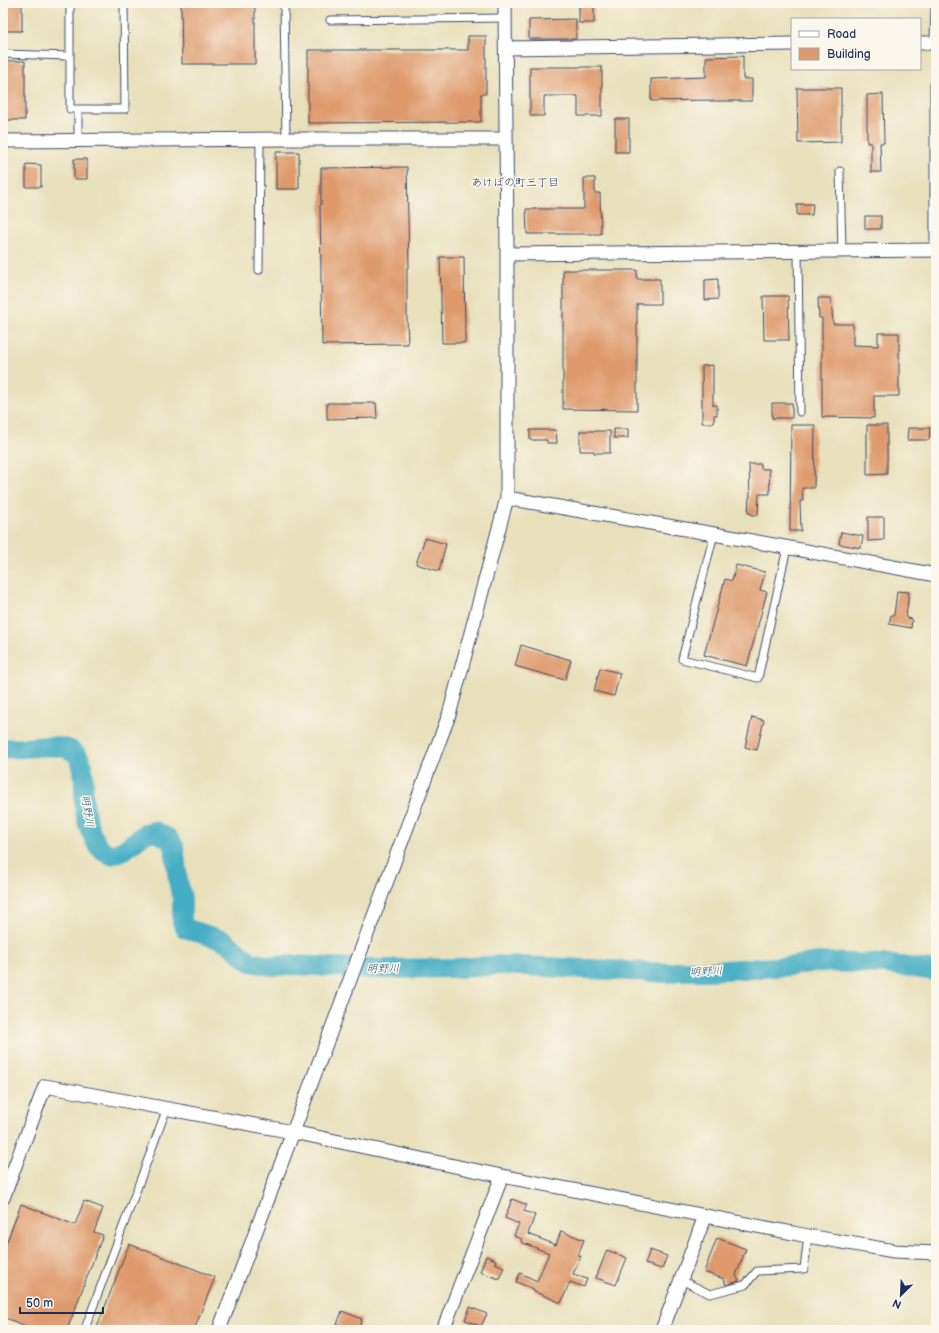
<svg xmlns="http://www.w3.org/2000/svg" width="939" height="1333" font-family="'Balsamiq Sans','Klee One',sans-serif">
	<rect width="100%" height="100%" fill="#fbf7ec"/>
	<filter id="ink" filterUnits="userSpaceOnUse"><feTurbulence type="fractalNoise" baseFrequency=".025" numOctaves="2"/><feDisplacementMap in="SourceGraphic" scale="8" xChannelSelector="R" yChannelSelector="G"/><feConvolveMatrix kernelMatrix="1 2 1 2 8 2 1 2 1" color-interpolation-filters="sRGB"/></filter>
	<filter id="wash" filterUnits="userSpaceOnUse"><feTurbulence type="fractalNoise" baseFrequency=".012" numOctaves="4" result="noise"/><feDisplacementMap in="SourceGraphic" scale="16" xChannelSelector="R" yChannelSelector="G"/><feGaussianBlur stdDeviation="0.9" result="paint"/><feColorMatrix in="noise" values="0 0 0 0 0 0 0 0 0 0 0 0 0 0 0 0 0 1.4 0 .05"/><feComposite in="paint" operator="in"/></filter>
	<g filter="url(#wash)">
		<rect width="100%" height="100%" fill="#e8e0bb"/>
		<g fill="none" stroke-linecap="round" stroke-linejoin="round">
			<!-- river -->
			<path stroke="#44adc4" stroke-width="20" d="M 3,748 C 23,751 44,743 64,748 C 89,753 83,783 84,803 C 85,815 88,827 94,838 C 95,841 96,845 98,846 C 101,850 107,852 111,855 L 124,850 L 146,833 L 154,831 L 168,838 L 174,846 L 178,881 L 182,898 L 182,922 L 185,928 L 225,941 L 251,962 L 271,966 L 295,965 L 373,969 L 458,968 L 501,965 L 671,973 L 678,971 L 708,971 L 792,966 L 817,962 L 886,964 L 936,971"/>
		</g>
		<g id="blocks">
			<!-- building -->
			<path fill="#de9a6c" d="M 3,3 L 22,3 L 22,31 L 3,31 Z
				M 181,3 L 255,3 L 255,64 L 182,64 Z
				M 579,3 L 594,3 L 594,23 L 579,23 Z
				M 576,19 L 576,39 L 529,39 L 529,20 Z
				M 468,36 L 486,36 L 486,94 L 481,94 L 481,122 L 308,123 L 308,50 L 468,50 Z
				M 743,56 L 743,79 L 752,79 L 752,101 L 710,101 L 710,100 L 651,101 L 651,79 L 706,77 L 706,57 Z
				M 3,61 L 25,61 L 25,120 L 3,120 Z
				M 530,67 L 602,67 L 602,116 L 578,116 L 578,96 L 544,96 L 544,116 L 530,116 Z
				M 797,88 L 841,88 L 841,142 L 798,143 Z
				M 883,94 L 884,143 L 880,143 L 881,172 L 871,172 L 871,143 L 867,143 L 867,95 Z
				M 615,119 L 629,119 L 629,152 L 615,152 Z
				M 276,152 L 299,152 L 299,189 L 276,189 Z
				M 74,159 L 87,159 L 87,179 L 74,179 Z
				M 26,164 L 41,165 L 41,187 L 26,187 Z
				M 407,167 L 409,267 L 407,267 L 407,320 L 408,344 L 322,345 L 320,205 L 321,205 L 321,168 Z
				M 584,178 L 595,178 L 595,193 L 600,193 L 601,234 L 527,234 L 526,209 L 584,209 Z
				M 797,204 L 813,204 L 812,215 L 797,215 Z
				M 865,216 L 881,216 L 881,229 L 865,229 Z
				M 440,257 L 464,257 L 465,343 L 442,343 Z
				M 563,270 L 637,270 L 637,279 L 660,279 L 660,304 L 637,304 L 637,410 L 563,409 Z
				M 718,279 L 718,299 L 705,300 L 705,280 Z
				M 763,296 L 788,296 L 789,340 L 764,340 Z
				M 818,298 L 831,298 L 833,324 L 853,324 L 853,345 L 878,346 L 878,333 L 899,333 L 899,396 L 874,396 L 874,418 L 822,417 L 822,318 L 819,318 Z
				M 713,365 L 713,405 L 717,405 L 717,415 L 714,415 L 714,423 L 702,423 L 702,366 Z
				M 327,403 L 376,403 L 377,418 L 327,419 Z
				M 772,403 L 792,403 L 792,418 L 772,418 Z
				M 791,425 L 815,425 L 814,488 L 802,488 L 803,501 L 800,501 L 801,531 L 790,531 Z
				M 867,425 L 887,425 L 887,474 L 867,475 Z
				M 908,428 L 930,428 L 929,440 L 907,440 Z
				M 614,429 L 628,429 L 628,438 L 614,438 Z
				M 530,430 L 556,430 L 557,443 L 547,443 L 547,440 L 530,440 Z
				M 580,431 L 610,431 L 610,453 L 594,453 L 594,451 L 580,451 Z
				M 749,464 L 761,464 L 761,469 L 769,469 L 770,494 L 759,494 L 758,515 L 751,515 L 751,513 L 748,513 L 749,497 L 750,497 Z
				M 868,517 L 884,517 L 884,540 L 868,541 Z
				M 841,532 L 863,536 L 861,548 L 839,544 Z
				M 425,538 L 446,544 L 439,571 L 416,564 Z
				M 736,565 L 765,572 L 760,590 L 767,592 L 747,666 L 704,655 L 725,579 L 732,581 Z
				M 897,591 L 909,592 L 906,618 L 912,619 L 911,628 L 889,624 L 891,615 L 894,615 Z
				M 521,645 L 571,660 L 565,680 L 515,666 Z
				M 600,668 L 620,673 L 614,696 L 594,691 Z
				M 752,717 L 764,720 L 757,750 L 745,747 Z
				M 512,1199 L 527,1205 L 524,1211 L 535,1215 L 528,1234 L 556,1245 L 561,1231 L 584,1240 L 578,1255 L 581,1256 L 573,1274 L 587,1279 L 584,1287 L 570,1282 L 561,1303 L 533,1291 L 534,1289 L 516,1282 L 520,1273 L 537,1281 L 549,1253 L 521,1242 L 522,1239 L 514,1236 L 519,1224 L 505,1218 Z
				M 84,1201 L 103,1208 L 94,1232 L 103,1235 L 67,1330 L 36,1330 L 3,1317 L 3,1252 L 21,1204 L 75,1225 Z
				M 717,1238 L 746,1249 L 736,1275 L 739,1281 L 726,1285 L 724,1279 L 704,1272 Z
				M 129,1244 L 215,1277 L 194,1330 L 96,1330 Z
				M 607,1250 L 627,1258 L 616,1285 L 596,1278 Z
				M 650,1250 L 667,1256 L 662,1269 L 645,1264 Z
				M 486,1256 L 496,1260 L 495,1263 L 504,1267 L 499,1279 L 480,1272 Z
				M 470,1307 L 487,1314 L 481,1326 L 465,1320 Z
				M 342,1311 L 362,1319 L 358,1330 L 335,1330 Z"/>
		</g>
	</g>
	<g filter="url(#ink)">
		<use href="#blocks" fill-opacity="0" stroke="#3a4a6c" stroke-width="1"/>
		<g fill="none" stroke-linecap="round" stroke-linejoin="round">
			<defs>
				<path id="service" d="M 70,3 L 70,109 L 125,109 L 124,3
					M 284,3 L 286,139
					M 330,20 L 505,18
					M 934,42 L 935,3
					M 3,54 L 70,56
					M 934,85 L 934,250
					M 78,140 L 78,109
					M 840,171 L 842,251
					M 798,251 L 800,412
					M 259,270 L 260,139
					M 714,534 L 682,659 L 758,678 L 787,548
					M 681,1280 L 710,1294 L 745,1285 L 757,1271 L 804,1269 L 808,1236
					M 86,1326 L 167,1108"/>
				<path id="minor" d="M 920,43 L 936,43
					M 506,48 L 792,44
					M 3,141 L 286,139 L 506,139
					M 507,254 L 936,250
					M 507,498 L 714,534 L 936,575
					M 3,1198 L 45,1086 L 293,1132 L 502,1176 L 808,1236 L 894,1251 L 936,1253
					M 219,1330 L 449,715 L 507,498 L 507,254 L 505,3
					M 443,1330 L 502,1176
					M 662,1330 L 705,1216"/>
			</defs>
			<!-- service casing -->
			<use href="#service" stroke="#3a4a6c" stroke-width="9"/>
			<!-- minor casing -->
			<use href="#minor" stroke="#3a4a6c" stroke-width="15"/>
			<!-- service -->
			<use href="#service" stroke="#fff" stroke-width="7"/>
			<!-- minor -->
			<use href="#minor" stroke="#fff" stroke-width="13"/>
		</g>
	</g>
	<g text-anchor="middle" stroke-width="3" stroke-linejoin="round" paint-order="stroke">
		<!-- neighbourhood labels -->
		<g font-size="11" fill="#1b2f5e" stroke="#fbf7ec">
			<text x="515" y="186">あけぼの町三丁目</text>
		</g>
		<!-- water labels -->
		<g font-size="11" font-style="italic" fill="#295b82" stroke="#fbf7ec">
			<text transform="translate(88 811) rotate(81)" y="4">明野川</text>
			<text transform="translate(383 968) rotate(-1)" y="4">明野川</text>
			<text transform="translate(706 971) rotate(-3)" y="4">明野川</text>
		</g>
	</g>
	<!-- margin -->
	<rect width="939" height="1333" fill="none" stroke="#fbf7ec" stroke-width="16"/>
	<!-- legend -->
	<rect x="791" y="18" width="130" height="52" fill="#fbf7ec" stroke="#a1a7b3"/>
	<rect x="799" y="31" width="20" height="6" fill="#ffffff" stroke="#a1a7b3"/>
	<text x="827" y="38" font-size="12" fill="#1b2f5e">Road</text>
	<rect x="799" y="48" width="20" height="12" fill="#de9a6c" stroke="#a1a7b3"/>
	<text x="827" y="58" font-size="12" fill="#1b2f5e">Building</text>
	<!-- north arrow -->
	<g transform="translate(901 1295) rotate(204)" stroke="#fbf7ec" stroke-width="3" paint-order="stroke">
	<path d="M0-3L7 15L0 10L-7 15Z" fill="#1b2f5e"/>
	<text y="-6" font-size="11" font-weight="bold" text-anchor="middle" fill="#1b2f5e">N</text>
	</g>
	<!-- scale -->
	<path d="M20 1307v6h83v-6" fill="none" stroke="#1b2f5e" stroke-width="2"/>
	<text x="26" y="1307" font-size="12" fill="#1b2f5e" stroke="#fbf7ec" stroke-width="3" paint-order="stroke">50 m</text>
</svg>
